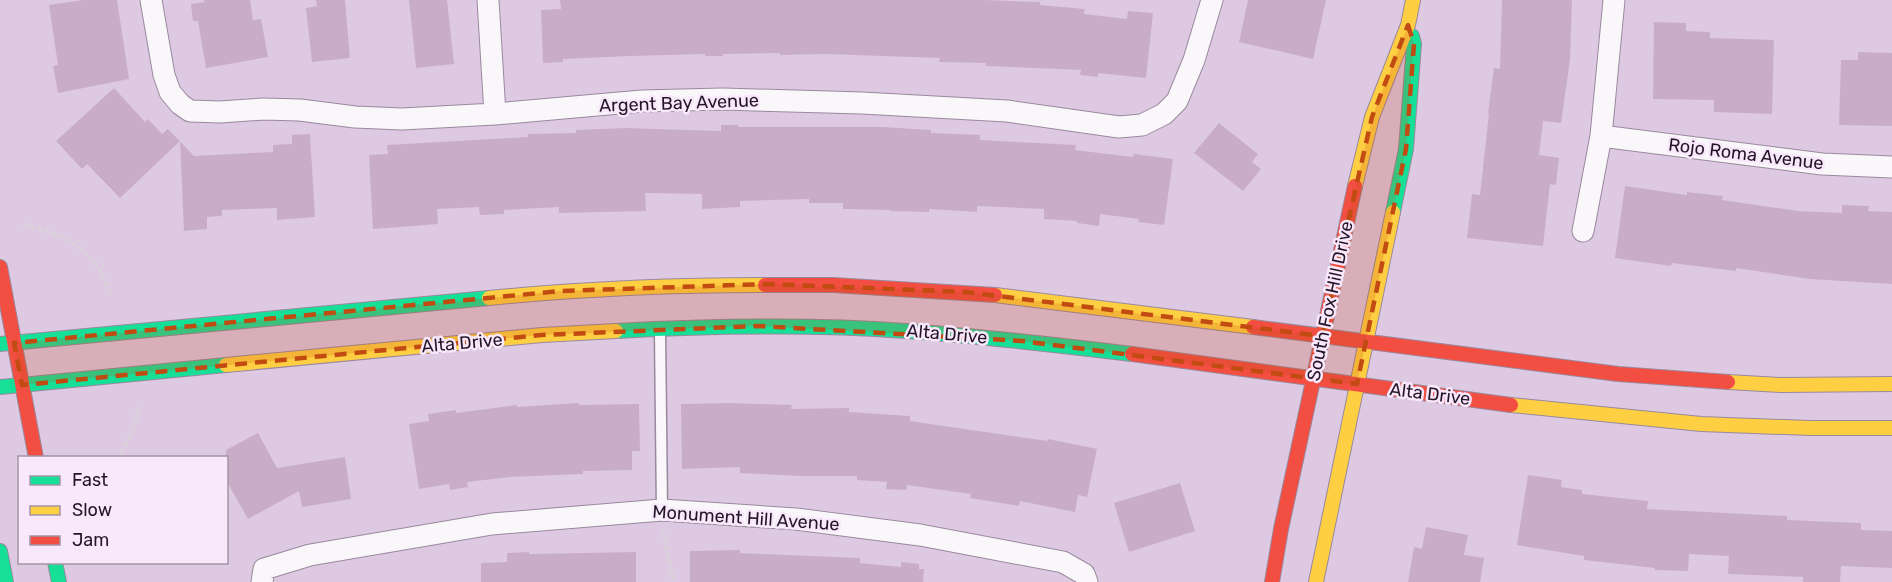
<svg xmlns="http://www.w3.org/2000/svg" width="1892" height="582" font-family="Rubik,sans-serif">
	<rect width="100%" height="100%" fill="#dec9e3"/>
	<!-- building -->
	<path fill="#c9adc6" d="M 83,0 L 117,0 L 129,79 L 58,93 L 53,66 L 58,65 L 49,5 Z
		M 204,0 L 250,0 L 253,20 L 261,19 L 268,57 L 206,68 L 198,21 L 193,21 L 191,4 L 205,2 Z
		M 316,0 L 345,0 L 350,58 L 312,62 L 306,8 L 317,6 Z
		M 409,0 L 447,0 L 454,64 L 416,68 Z
		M 560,0 L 984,0 L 1040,2 L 1040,5 L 1085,9 L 1084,14 L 1127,19 L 1128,11 L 1153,13 L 1146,78 L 1098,73 L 1098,77 L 1080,75 L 1081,70 L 986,66 L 986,63 L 939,62 L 940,58 L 825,54 L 780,55 L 780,53 L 723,54 L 723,56 L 705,56 L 705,54 L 630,56 L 563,59 L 563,62 L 543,63 L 541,10 L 561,9 Z
		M 1248,0 L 1326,0 L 1313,59 L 1239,42 Z
		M 1502,0 L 1572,0 L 1570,60 L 1561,123 L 1543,121 L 1539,155 L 1559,158 L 1556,185 L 1550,184 L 1543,246 L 1467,238 L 1472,194 L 1480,195 L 1489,113 L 1488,113 L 1494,68 L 1500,69 Z
		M 1654,22 L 1686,23 L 1686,31 L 1710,32 L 1710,38 L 1774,40 L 1772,114 L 1714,112 L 1714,100 L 1653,99 Z
		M 1858,52 L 1892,53 L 1892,126 L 1839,125 L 1841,60 L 1858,60 Z
		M 114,88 L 145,122 L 148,119 L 162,134 L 168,129 L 194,156 L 273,152 L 273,145 L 292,144 L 292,135 L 310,134 L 315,217 L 277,220 L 277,208 L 222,210 L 222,216 L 207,217 L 207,229 L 184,231 L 180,141 L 120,198 L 87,164 L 82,169 L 56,141 Z
		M 1219,123 L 1258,154 L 1252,162 L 1261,169 L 1243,191 L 1194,153 Z
		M 721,125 L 738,125 L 738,127 L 883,127 L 931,130 L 931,133 L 980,135 L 980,140 L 1076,145 L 1075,150 L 1133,157 L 1134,154 L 1173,159 L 1164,225 L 1138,222 L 1139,219 L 1100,214 L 1099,226 L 1077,223 L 1077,221 L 1044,219 L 1044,209 L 977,206 L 977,212 L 929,209 L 929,212 L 890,211 L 891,210 L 843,209 L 843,203 L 809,203 L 809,199 L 740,201 L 740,207 L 702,209 L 702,194 L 645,193 L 646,211 L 559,213 L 559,207 L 504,210 L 504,214 L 480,215 L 479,207 L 437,209 L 438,224 L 373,229 L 369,155 L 388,154 L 387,145 L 528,137 L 528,134 L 576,133 L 576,130 L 625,128 L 721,131 Z
		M 1625,186 L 1687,195 L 1687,192 L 1723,196 L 1722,200 L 1798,211 L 1842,213 L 1842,205 L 1869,206 L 1868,211 L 1892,212 L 1892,284 L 1810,279 L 1736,268 L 1736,271 L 1672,263 L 1671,266 L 1615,258 Z
		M 579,403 L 579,405 L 639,404 L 640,451 L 632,451 L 632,470 L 583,471 L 583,474 L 510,477 L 467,482 L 468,487 L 450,490 L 449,484 L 419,489 L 409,424 L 429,421 L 428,414 L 456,410 L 456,413 L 517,405 L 517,407 Z
		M 727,403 L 792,405 L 791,409 L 849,408 L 849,412 L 910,416 L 910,421 L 1047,441 L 1048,439 L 1097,449 L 1087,497 L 1078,495 L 1075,512 L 1020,501 L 1019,506 L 970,498 L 971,494 L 907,485 L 906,490 L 886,489 L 887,482 L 857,480 L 857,476 L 800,476 L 740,473 L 740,467 L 682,469 L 681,404 Z
		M 258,433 L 277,468 L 345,457 L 351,499 L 302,507 L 299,491 L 248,519 L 226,480 L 226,450 Z
		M 1528,475 L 1562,480 L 1561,487 L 1582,490 L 1582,494 L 1648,501 L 1647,509 L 1787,516 L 1787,520 L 1861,523 L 1861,530 L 1892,531 L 1892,568 L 1841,566 L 1840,582 L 1803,582 L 1803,577 L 1728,574 L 1729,556 L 1689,554 L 1688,571 L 1654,570 L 1655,568 L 1584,560 L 1584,556 L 1517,545 Z
		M 1180,483 L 1195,531 L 1129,552 L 1114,503 Z
		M 1426,527 L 1468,535 L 1464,555 L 1484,558 L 1480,582 L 1408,582 L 1414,547 L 1422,549 Z
		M 740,550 L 740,553 L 860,558 L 860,563 L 901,567 L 901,562 L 919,564 L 919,569 L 924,569 L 923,582 L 690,582 L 690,551 Z
		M 529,552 L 529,554 L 636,552 L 636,582 L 481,582 L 481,563 L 507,562 L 507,553 Z"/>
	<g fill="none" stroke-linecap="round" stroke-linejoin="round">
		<defs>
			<path id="lane" d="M 660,332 L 662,510"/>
			<path id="street" d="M 151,0 L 164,75 L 170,92 L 180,104 L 190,111 L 220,112 L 263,109 L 300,110 L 355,117 L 402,119 L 495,114 L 642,101 L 723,99 L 862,103 L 1007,111 L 1119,127 L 1142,125 L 1164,114 L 1177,101 L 1194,60 L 1212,0
				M 488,0 L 495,114
				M 1601,136 L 1822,164 L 1892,167
				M 1583,231 L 1601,136 L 1614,0
				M 262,582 L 264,569 L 310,555 L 492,524 L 662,510 L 796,519 L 920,535 L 1063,562 L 1084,574 L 1087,582"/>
			<path id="fast" d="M 1393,212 L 1406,149 L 1414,44 L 1412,36
				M 616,331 C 712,326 810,324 906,331 C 982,336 1057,345 1132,354
				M 0,344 L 489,298
				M 0,387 L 226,365
				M 0,551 L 6,582
				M 55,562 L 59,582"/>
			<path id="slow" d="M 1355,186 L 1372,117 L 1408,25 L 1413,0
				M 995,295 L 1253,327
				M 489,298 C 580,289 672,285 765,285
				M 226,365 L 542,335 L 616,331
				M 1728,382 L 1781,385 L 1892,384
				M 1511,405 L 1701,424 L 1810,428 L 1892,428
				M 1316,582 L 1393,212"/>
			<path id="jam" d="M 0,267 L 36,458
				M 765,285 L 833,285 L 995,295
				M 1253,327 L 1618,374 L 1728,382
				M 1132,354 L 1511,405
				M 1272,582 L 1281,529 L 1355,186"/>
		</defs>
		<!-- lane casing -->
		<use href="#lane" stroke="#99899d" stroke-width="13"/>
		<!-- street casing -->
		<use href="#street" stroke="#99899d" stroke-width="23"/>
		<!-- fast casing -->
		<use href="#fast" stroke="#99899d" stroke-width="16"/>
		<!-- slow casing -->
		<use href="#slow" stroke="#99899d" stroke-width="16"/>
		<!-- jam casing -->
		<use href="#jam" stroke="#99899d" stroke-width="16"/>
		<!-- path -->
		<path stroke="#d9d2da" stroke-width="4" stroke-dasharray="4.5 3" stroke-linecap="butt" d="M 23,225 C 66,233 96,251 110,293
			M 115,458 C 130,443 137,423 139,403
			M 663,531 L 674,582"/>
		<!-- lane -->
		<use href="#lane" stroke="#faf7fb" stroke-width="10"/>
		<!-- street -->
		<use href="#street" stroke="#faf7fb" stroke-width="21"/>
		<!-- fast -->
		<use href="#fast" stroke="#16e098" stroke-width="14"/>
		<!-- slow -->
		<use href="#slow" stroke="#ffcf43" stroke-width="14"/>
		<!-- jam -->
		<use href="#jam" stroke="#f24e42" stroke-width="14"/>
	</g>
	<!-- marked area -->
	<path fill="#c14b11" fill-opacity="0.2" stroke="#c14b11" stroke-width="4.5" stroke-dasharray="12 8" stroke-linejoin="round" d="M 1408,25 L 1414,44 L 1406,149 L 1357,384 L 1022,341 L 758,326 L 542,335 L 22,385 L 14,343 L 561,291 L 767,284 L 966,292 L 1322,336 L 1372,117 Z"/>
	<g text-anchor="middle" stroke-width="5" stroke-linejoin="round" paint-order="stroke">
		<!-- street labels -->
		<g font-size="18" fill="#231526" stroke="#f9e8fc">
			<text transform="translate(679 103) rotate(-2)" y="6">Argent Bay Avenue</text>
			<text transform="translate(1746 154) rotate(7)" y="6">Rojo Roma Avenue</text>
			<text transform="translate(1330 301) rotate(-78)" y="6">South Fox Hill Drive</text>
			<text transform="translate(947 334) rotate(5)" y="6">Alta Drive</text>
			<text transform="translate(462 343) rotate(-5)" y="6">Alta Drive</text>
			<text transform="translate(1430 394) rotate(7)" y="6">Alta Drive</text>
			<text transform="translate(746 518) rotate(4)" y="6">Monument Hill Avenue</text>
		</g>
	</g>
	<!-- legend -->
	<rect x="18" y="456" width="210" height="108" fill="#f9e8fc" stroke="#a394a6" stroke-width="1.5"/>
	<rect x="30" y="476" width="30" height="9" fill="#16e098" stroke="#a394a6" stroke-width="1.5"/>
	<text x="72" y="486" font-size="18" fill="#231526">Fast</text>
	<rect x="30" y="506" width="30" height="9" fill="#ffcf43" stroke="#a394a6" stroke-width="1.5"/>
	<text x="72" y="516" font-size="18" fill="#231526">Slow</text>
	<rect x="30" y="536" width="30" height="9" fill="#f24e42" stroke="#a394a6" stroke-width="1.5"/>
	<text x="72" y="546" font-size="18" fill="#231526">Jam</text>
</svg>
